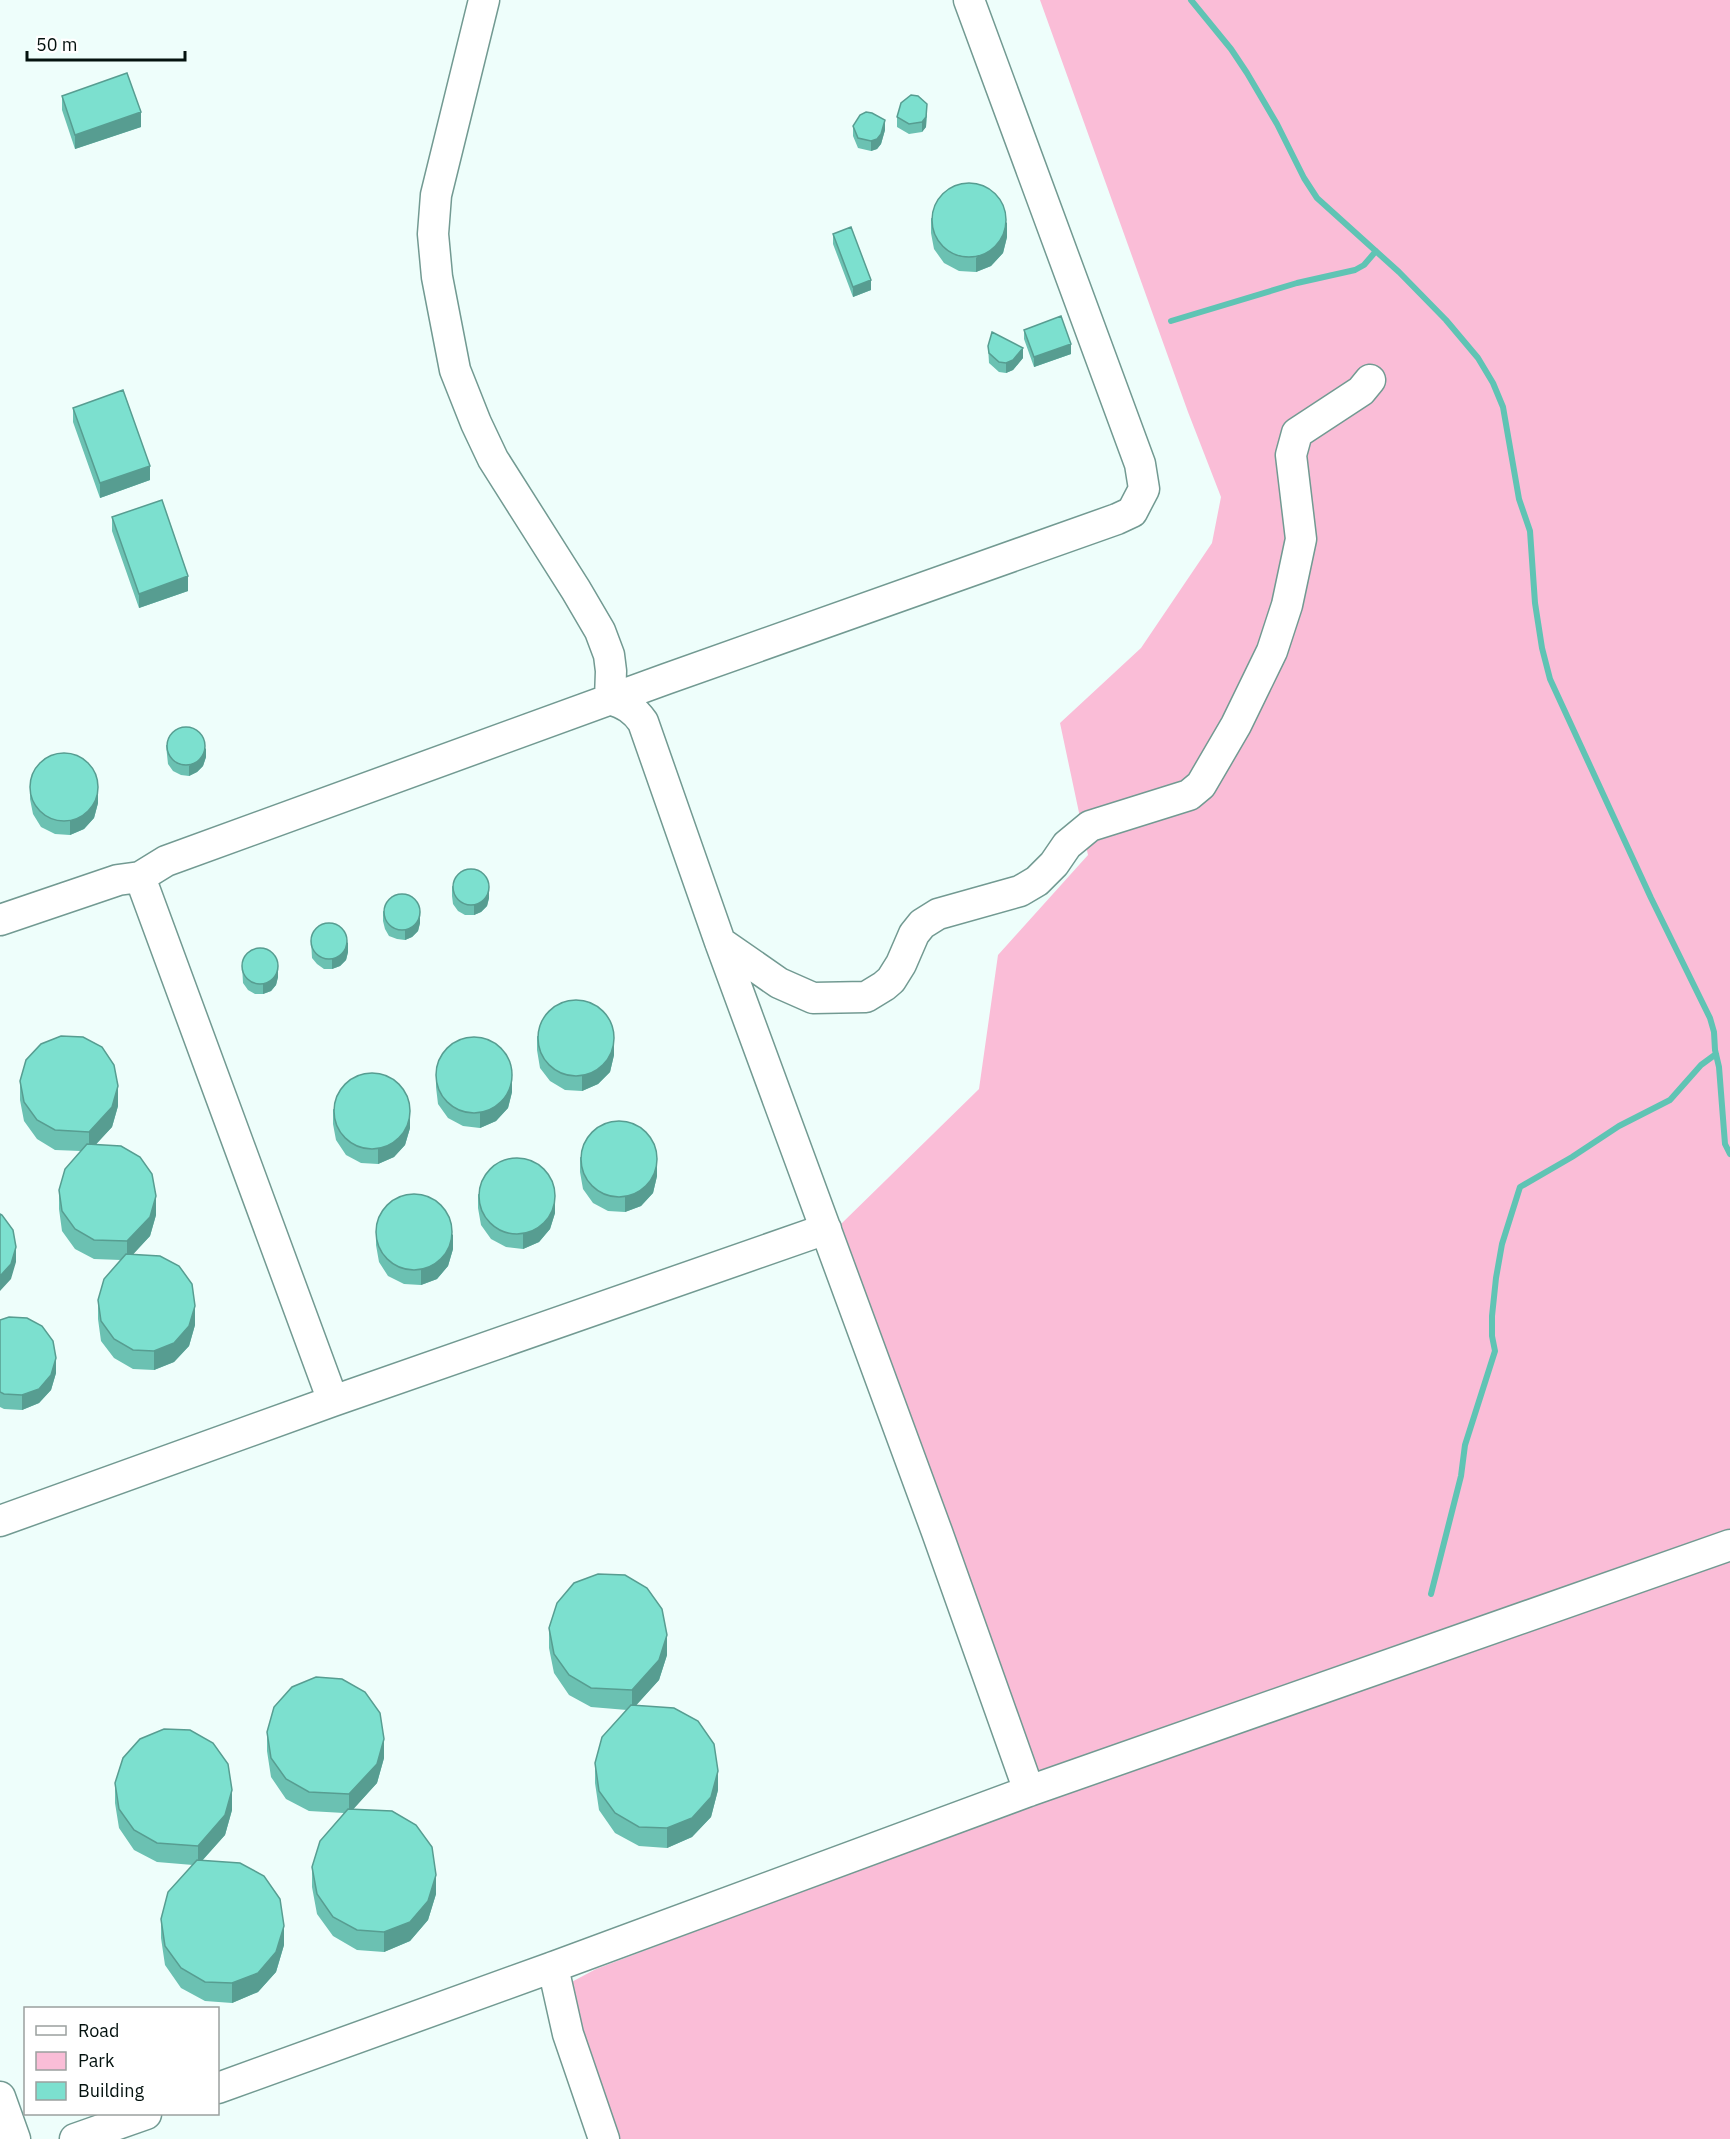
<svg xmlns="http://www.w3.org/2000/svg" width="1730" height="2139" font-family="'IBM Plex Sans',sans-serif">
	<rect width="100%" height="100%" fill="#eefefb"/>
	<!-- green -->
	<path fill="#fabdd7" d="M 1040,0 L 1730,0 L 1730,2139 L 613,2139 L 564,1986 L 596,1969 L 1047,1798 L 894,1375 L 841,1224 L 979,1089 L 998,955 L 1088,855 L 1060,723 L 1141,648 L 1212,543 L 1221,497 L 1188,412 Z"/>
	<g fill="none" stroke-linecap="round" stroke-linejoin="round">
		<!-- stream -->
		<path stroke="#5fc4b4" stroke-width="6" d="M 1191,0 L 1231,49 L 1247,73 L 1277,124 L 1304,178 L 1317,198 L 1399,272 L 1446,320 L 1478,358 L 1493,383 L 1503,407 L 1519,499 L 1530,531 L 1535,603 L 1542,648 L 1550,679 L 1651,898 L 1710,1018 L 1714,1032 L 1715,1050 L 1719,1067 L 1725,1144 L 1730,1154
			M 1171,321 L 1297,283 L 1355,270 L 1364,265 L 1376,251
			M 1431,1594 L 1461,1476 L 1465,1445 L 1495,1351 L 1492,1336 L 1492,1316 L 1496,1278 L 1502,1244 L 1520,1187 L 1572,1157 L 1619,1126 L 1670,1100 L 1701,1065 L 1716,1054"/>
		<defs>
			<path id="minor" d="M 484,0 L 436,195 L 433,234 L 437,277 L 455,370 L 476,423 L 493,459 L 576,590 L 600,631 L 609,655 L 611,671 L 610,699 C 625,704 634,709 643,722 L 720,942 L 937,1532 L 1029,1791
				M 140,877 L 333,1401
				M 0,920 L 118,880 L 140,877 L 166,861 L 666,679 L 1117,519 L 1132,512 L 1144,489 L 1140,464 L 969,0
				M 720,942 L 779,983 L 813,998 L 866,997 L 884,986 L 891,980 L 901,964 L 914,934 L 922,924 L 938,914 L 1020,891 L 1037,881 L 1054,864 L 1067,845 L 1090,826 L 1189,795 L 1201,785 L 1236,725 L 1272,651 L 1287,605 L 1301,539 L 1291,455 L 1297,433 L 1361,391 L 1370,380
				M 0,1521 L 333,1401 L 826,1229
				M 553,1967 L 568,2034 L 604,2139
				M 218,2088 L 553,1967 L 1029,1791 L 1730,1545
				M 0,2097 L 15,2139
				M 75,2139 L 146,2114"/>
		</defs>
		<!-- minor casing -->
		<use href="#minor" stroke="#729a92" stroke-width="33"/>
		<!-- minor -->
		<use href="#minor" stroke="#fff" stroke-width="30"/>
	</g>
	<!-- wall -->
	<path fill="#6bc1b2" d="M 62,96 L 141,127 L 75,149 L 62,110 Z
		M 927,114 L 926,127 L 922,132 L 909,134 L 897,127 L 897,117 Z
		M 853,126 L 885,130 L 881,144 L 877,149 L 871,151 L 858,148 L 853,136 Z
		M 931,218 L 1007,237 L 1003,253 L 991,266 L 976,272 L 959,271 L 944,263 L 934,249 L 931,233 Z
		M 833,234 L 871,290 L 853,297 L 833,244 Z
		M 1024,330 L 1071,354 L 1034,367 L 1024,339 Z
		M 988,346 L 1023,358 L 1013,370 L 1006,373 L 999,372 L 989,363 Z
		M 73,408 L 150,480 L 100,498 L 73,422 Z
		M 112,517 L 188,591 L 139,608 L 112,531 Z
		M 166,745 L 206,757 L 203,766 L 197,772 L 189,776 L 181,775 L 173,771 L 168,764 Z
		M 30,784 L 98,803 L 94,818 L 84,829 L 70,835 L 55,834 L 41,827 L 33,814 L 30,799 Z
		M 452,886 L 489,898 L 487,906 L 481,912 L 474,915 L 465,915 L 458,911 L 453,904 L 452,896 Z
		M 383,911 L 420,923 L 418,931 L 412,937 L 405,940 L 397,939 L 389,936 L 385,929 L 383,921 Z
		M 311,940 L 348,952 L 346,960 L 340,966 L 332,969 L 324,969 L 317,964 L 312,958 Z
		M 242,965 L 278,977 L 276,985 L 271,991 L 263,994 L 255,994 L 248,990 L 243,983 Z
		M 537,1036 L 614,1055 L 610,1072 L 598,1084 L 582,1091 L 565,1090 L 550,1081 L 540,1068 L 537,1050 Z
		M 436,1072 L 512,1092 L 508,1108 L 496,1121 L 480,1128 L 463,1126 L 448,1118 L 438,1104 L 436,1087 Z
		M 20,1081 L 118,1106 L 112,1127 L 96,1144 L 156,1215 L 150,1236 L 133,1254 L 195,1325 L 189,1346 L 174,1362 L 154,1370 L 133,1369 L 114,1358 L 101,1341 L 98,1319 L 98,1300 L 121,1260 L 94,1259 L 75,1249 L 62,1231 L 59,1209 L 59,1190 L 81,1151 L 55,1150 L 37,1139 L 24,1121 L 20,1100 Z
		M 333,1109 L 410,1128 L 405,1145 L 394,1157 L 378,1164 L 361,1163 L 346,1155 L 336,1140 L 333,1124 Z
		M 580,1157 L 657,1176 L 653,1193 L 641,1206 L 625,1212 L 608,1211 L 593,1203 L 583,1189 L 580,1172 Z
		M 478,1194 L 555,1213 L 550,1229 L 539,1242 L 523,1249 L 506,1247 L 491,1239 L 481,1225 L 478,1208 Z
		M 376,1230 L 453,1249 L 448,1266 L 437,1279 L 421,1285 L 404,1284 L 388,1276 L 379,1262 L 376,1245 Z
		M 0,1320 L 56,1373 L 51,1390 L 39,1403 L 22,1410 L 4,1409 L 0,1407 Z
		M 549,1628 L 667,1655 L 659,1680 L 636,1705 L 718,1790 L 711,1817 L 692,1837 L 667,1848 L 639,1846 L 615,1833 L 599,1810 L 595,1783 L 595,1763 L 627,1710 L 591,1707 L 569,1695 L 554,1673 L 549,1648 Z
		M 267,1732 L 384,1758 L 377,1783 L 353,1809 L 436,1894 L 428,1920 L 410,1941 L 384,1952 L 357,1950 L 333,1936 L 317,1914 L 312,1887 L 312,1867 L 344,1813 L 309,1811 L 286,1799 L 271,1777 L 267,1751 Z
		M 115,1783 L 232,1810 L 225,1835 L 202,1861 L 284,1945 L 276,1972 L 258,1992 L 232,2003 L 205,2001 L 181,1988 L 165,1965 L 161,1938 L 161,1919 L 193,1865 L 157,1862 L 134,1850 L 119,1828 L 115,1803 Z"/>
	<!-- shaded-wall -->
	<path fill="#579d91" d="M 927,104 L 926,127 L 922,132 L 922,122 Z
		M 141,112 L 141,127 L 75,149 L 75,135 Z
		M 885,120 L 885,130 L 881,144 L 877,149 L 871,151 L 871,141 Z
		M 1007,222 L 1007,237 L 1003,253 L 991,266 L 976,272 L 976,258 Z
		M 871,280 L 871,290 L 853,297 L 853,287 Z
		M 1071,344 L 1071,354 L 1034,367 L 1034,357 Z
		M 1023,348 L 1023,358 L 1013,370 L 1006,373 L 1006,363 Z
		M 150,466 L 150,480 L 100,498 L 100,483 Z
		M 188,576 L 188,591 L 139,608 L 139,594 Z
		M 206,748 L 206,757 L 203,766 L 197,772 L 189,776 L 189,766 Z
		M 98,788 L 98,803 L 94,818 L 84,829 L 70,835 L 70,820 Z
		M 489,888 L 489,898 L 487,906 L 481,912 L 474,915 L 474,905 Z
		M 420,913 L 420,923 L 418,931 L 412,937 L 405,940 L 405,930 Z
		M 348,942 L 348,952 L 346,960 L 340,966 L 332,969 L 332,959 Z
		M 278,967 L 278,977 L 276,985 L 271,991 L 263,994 L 263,984 Z
		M 614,1040 L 614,1055 L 610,1072 L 598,1084 L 582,1091 L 582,1076 Z
		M 512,1077 L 512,1092 L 508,1108 L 496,1121 L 480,1128 L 480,1113 Z
		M 118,1086 L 118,1106 L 112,1127 L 89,1152 L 89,1132 Z
		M 410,1113 L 410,1128 L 405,1145 L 394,1157 L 378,1164 L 378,1149 Z
		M 657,1162 L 657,1176 L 653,1193 L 641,1206 L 625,1212 L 625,1197 Z
		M 156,1196 L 156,1215 L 150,1236 L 127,1261 L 127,1241 Z
		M 555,1198 L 555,1213 L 550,1229 L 539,1242 L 523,1249 L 523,1234 Z
		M 453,1234 L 453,1249 L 448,1266 L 437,1279 L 421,1285 L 421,1270 Z
		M 16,1247 L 16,1262 L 11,1279 L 0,1291 L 0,1276 Z
		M 195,1306 L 195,1325 L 189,1346 L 174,1362 L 154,1370 L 154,1351 Z
		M 56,1358 L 56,1373 L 51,1390 L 39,1403 L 22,1410 L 22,1395 Z
		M 667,1635 L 667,1655 L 659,1680 L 632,1710 L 632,1690 Z
		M 384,1739 L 384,1758 L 377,1783 L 349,1814 L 349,1794 Z
		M 718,1771 L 718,1790 L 711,1817 L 692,1837 L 667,1848 L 667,1828 Z
		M 232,1790 L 232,1810 L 225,1835 L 198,1865 L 198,1846 Z
		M 436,1875 L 436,1894 L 428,1920 L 410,1941 L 384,1952 L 384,1932 Z
		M 284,1926 L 284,1945 L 276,1972 L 258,1992 L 232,2003 L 232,1983 Z"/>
	<!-- building -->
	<path fill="#7ce0cf" stroke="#579d91" stroke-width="1.5" d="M 127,73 L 141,112 L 75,135 L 62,96 Z
		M 911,95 L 918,96 L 927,104 L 926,117 L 922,122 L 909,124 L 897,117 L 901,103 Z
		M 866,112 L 872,113 L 885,120 L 881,134 L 877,139 L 871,141 L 858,138 L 853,126 L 860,115 Z
		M932 220a37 37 0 1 1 74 0a37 37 0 1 1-74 0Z
		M 851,227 L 871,280 L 853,287 L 833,234 Z
		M 1061,316 L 1071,344 L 1034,357 L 1024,330 Z
		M 992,332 L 1023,348 L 1013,360 L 1006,363 L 999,362 L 989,353 L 988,346 Z
		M 123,390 L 150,466 L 100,483 L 73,408 Z
		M 162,500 L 188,576 L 139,594 L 112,517 Z
		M167 746a19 19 0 1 1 38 0a19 19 0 1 1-38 0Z
		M30 787a34 34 0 1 1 68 0a34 34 0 1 1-68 0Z
		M453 887a18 18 0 1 1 36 0a18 18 0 1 1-36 0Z
		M384 912a18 18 0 1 1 36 0a18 18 0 1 1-36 0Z
		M311 941a18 18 0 1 1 36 0a18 18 0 1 1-36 0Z
		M242 966a18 18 0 1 1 36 0a18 18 0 1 1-36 0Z
		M538 1038a38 38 0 1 1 76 0a38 38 0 1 1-76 0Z
		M 61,1036 L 83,1037 L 102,1047 L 114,1065 L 118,1086 L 112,1107 L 89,1132 L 55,1130 L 37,1120 L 24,1102 L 20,1081 L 26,1060 L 41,1044 Z
		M436 1075a38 38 0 1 1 76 0a38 38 0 1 1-76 0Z
		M334 1111a38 38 0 1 1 76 0a38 38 0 1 1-76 0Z
		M581 1159a38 38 0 1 1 76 0a38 38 0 1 1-76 0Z
		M 87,1144 L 121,1146 L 140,1157 L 152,1174 L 156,1196 L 150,1217 L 127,1241 L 94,1240 L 75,1229 L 62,1211 L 59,1190 L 65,1169 Z
		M479 1196a38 38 0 1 1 76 0a38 38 0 1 1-76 0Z
		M376 1232a38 38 0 1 1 76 0a38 38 0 1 1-76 0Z
		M 0,1214 L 2,1215 L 13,1230 L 16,1247 L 11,1264 L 0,1276 Z
		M 126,1254 L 160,1256 L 179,1266 L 192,1284 L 195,1306 L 189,1326 L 174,1343 L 154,1351 L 133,1350 L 114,1339 L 101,1321 L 98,1300 L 104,1279 Z
		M 9,1317 L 27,1318 L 42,1326 L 53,1341 L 56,1358 L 51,1375 L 39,1389 L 22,1395 L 4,1394 L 0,1392 L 0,1320 Z
		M 598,1574 L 625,1575 L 647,1588 L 662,1609 L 667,1635 L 659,1660 L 632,1690 L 591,1688 L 569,1675 L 554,1654 L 549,1628 L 557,1603 L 574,1583 Z
		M 316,1677 L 342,1679 L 365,1692 L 380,1713 L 384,1739 L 377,1764 L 349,1794 L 309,1792 L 286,1779 L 271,1758 L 267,1732 L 274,1707 L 292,1687 Z
		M 631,1705 L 674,1708 L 698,1721 L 714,1744 L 718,1771 L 711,1797 L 692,1818 L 667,1828 L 639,1827 L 615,1813 L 599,1791 L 595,1763 L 602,1737 Z
		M 164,1729 L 190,1730 L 213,1743 L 228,1764 L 232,1790 L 225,1815 L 198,1846 L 157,1843 L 134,1830 L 119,1809 L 115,1783 L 123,1758 L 140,1739 Z
		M 348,1809 L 392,1811 L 416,1825 L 432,1847 L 436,1875 L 428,1901 L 410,1922 L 384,1932 L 357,1930 L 333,1917 L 317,1894 L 312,1867 L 320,1841 Z
		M 197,1860 L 240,1863 L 264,1876 L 280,1899 L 284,1926 L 276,1952 L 258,1973 L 232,1983 L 205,1982 L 181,1968 L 165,1946 L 161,1919 L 168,1892 Z"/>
	<!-- legend -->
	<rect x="24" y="2007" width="195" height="108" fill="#ffffff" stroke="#9ba09f" stroke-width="1.5"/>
	<rect x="36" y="2026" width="30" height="9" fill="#ffffff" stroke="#9ba09f" stroke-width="1.5"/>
	<text x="78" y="2037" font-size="18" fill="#04120f">Road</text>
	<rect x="36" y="2052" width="30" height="18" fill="#fabdd7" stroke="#9ba09f" stroke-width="1.5"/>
	<text x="78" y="2067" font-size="18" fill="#04120f">Park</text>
	<rect x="36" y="2082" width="30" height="18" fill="#7ce0cf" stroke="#9ba09f" stroke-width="1.5"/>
	<text x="78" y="2097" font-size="18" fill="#04120f">Building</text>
	<!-- scale -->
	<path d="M27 51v9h158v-9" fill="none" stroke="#04120f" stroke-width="3"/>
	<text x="36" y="51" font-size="18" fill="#04120f" stroke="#ffffff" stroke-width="4.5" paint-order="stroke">50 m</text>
</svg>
